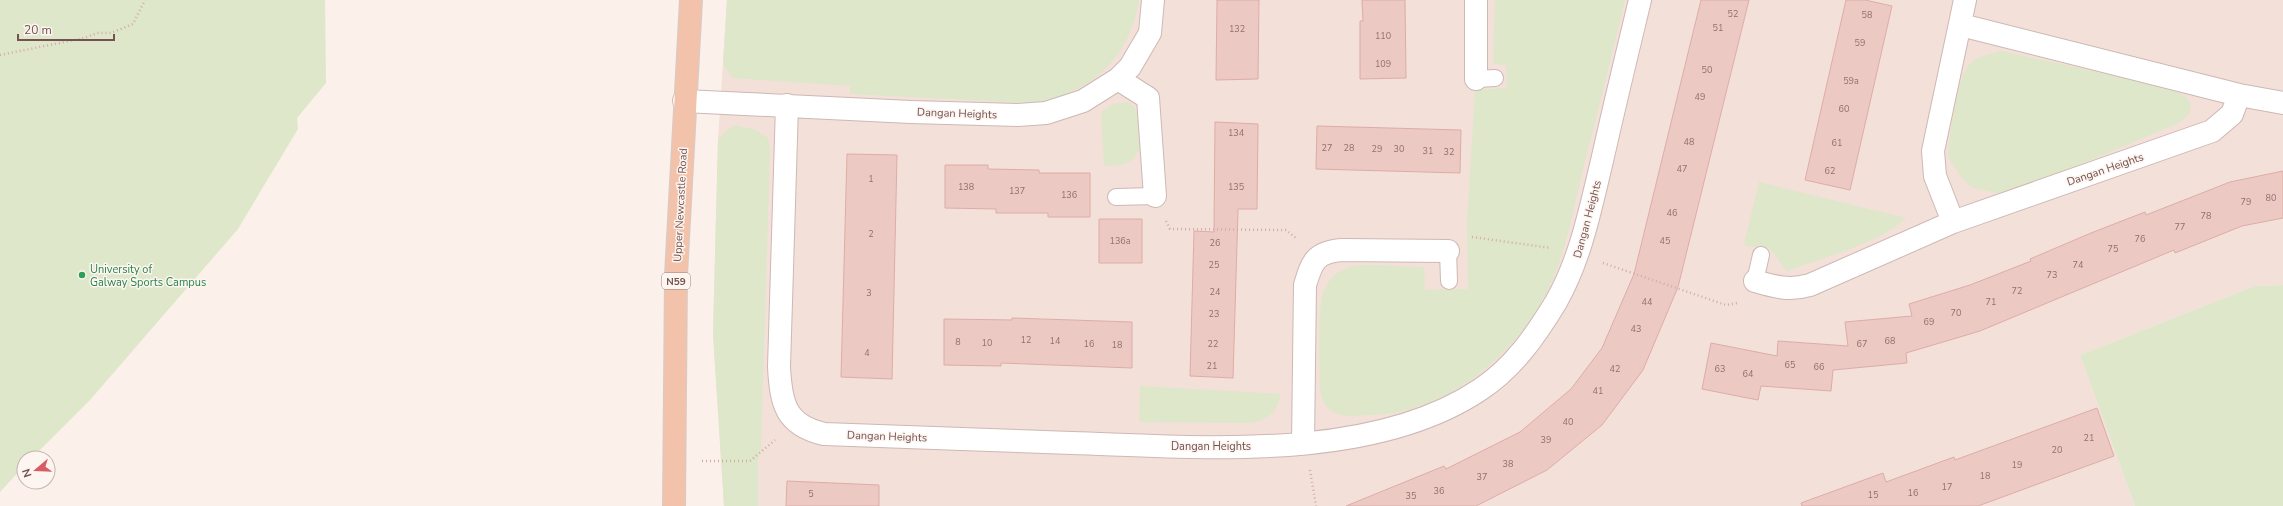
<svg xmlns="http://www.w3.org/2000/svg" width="2283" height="506" font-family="'Nunito Sans',sans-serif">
	<rect width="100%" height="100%" fill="#fbf0ea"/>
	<!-- residential -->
	<path fill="#f2e0d9" d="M 727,0 L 2283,0 L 2283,285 L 2255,286 L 2080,355 L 2135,506 L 724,506 L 713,334 L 718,140 Z"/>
	<!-- green -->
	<path fill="#dee7c9" d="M 0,0 L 325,0 L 326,83 L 297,118 L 298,129 L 238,229 L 90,400 L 32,458 L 24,458 L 24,466 L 0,492 Z
		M 727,0 L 1139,0 C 1130,59 1088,96 1030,103 L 850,94 L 850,86 L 732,78 L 723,64 Z
		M 1495,0 L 1625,0 C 1612,54 1599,108 1585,161 C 1575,200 1568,245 1552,281 C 1525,343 1466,397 1399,412 C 1389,414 1379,414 1369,415 C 1345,417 1325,418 1320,390 C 1320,367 1317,313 1323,293 C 1328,278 1339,269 1354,266 C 1370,263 1406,267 1424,267 L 1425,290 L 1468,289 L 1467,221 L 1475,90 L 1507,88 L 1506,65 L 1493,64 Z
		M 2001,51 L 2124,78 L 2176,92 L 2186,97 L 2191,105 L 2189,114 L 2179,123 L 2086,162 L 2002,194 L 1973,188 L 1962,179 L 1948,157 C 1949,139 1957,79 1968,66 C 1976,56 1990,54 2001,51 Z
		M 1129,102 C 1139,112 1140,119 1141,133 C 1142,159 1129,166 1104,166 L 1101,112 L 1113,104 Z
		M 735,125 L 756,130 L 768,138 L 770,151 L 761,448 L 758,460 L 758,506 L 724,506 L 713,334 L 718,140 L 726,131 Z
		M 1759,182 L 1906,218 C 1881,243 1821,258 1787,271 C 1780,265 1779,257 1771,251 C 1764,246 1753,248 1744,245 Z
		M 2283,285 L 2283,506 L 2135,506 L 2080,355 L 2255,286 Z
		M 1140,386 L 1280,394 C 1279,411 1268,420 1251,423 L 1139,422 Z"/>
	<!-- building -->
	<path fill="#edc9c4" stroke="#deaca6" d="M 1217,0 L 1259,0 L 1258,79 L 1216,80 Z
		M 1362,0 L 1405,0 L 1406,78 L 1360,79 L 1360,21 L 1363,21 Z
		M 1701,0 L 1749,0 L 1678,287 L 1643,370 L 1602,425 L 1547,470 L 1476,506 L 1346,506 L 1444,466 L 1446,469 L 1520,432 L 1571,389 L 1602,348 L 1634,274 Z
		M 1846,0 L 1865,0 L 1892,6 L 1850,190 L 1805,180 Z
		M 1215,122 L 1258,124 L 1257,209 L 1238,209 L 1233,378 L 1190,376 L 1194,231 L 1214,232 Z
		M 1317,126 L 1461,130 L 1460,173 L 1316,169 Z
		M 847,154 L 897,155 L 892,379 L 841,377 Z
		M 945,165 L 988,165 L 988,169 L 1039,170 L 1039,173 L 1090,173 L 1090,217 L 1048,217 L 1048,213 L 996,213 L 996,209 L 945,208 Z
		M 2283,171 L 2283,218 L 2242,226 L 2175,253 L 2174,250 L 1980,331 L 1906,353 L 1907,363 L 1833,370 L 1831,391 L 1761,386 L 1758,400 L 1702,389 L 1711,343 L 1777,356 L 1778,341 L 1848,346 L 1845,322 L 1912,316 L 1909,304 L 1970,285 L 2031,261 L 2030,259 L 2091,233 L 2145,212 L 2146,215 L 2230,182 Z
		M 1099,219 L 1142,219 L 1142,263 L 1099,263 Z
		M 1012,318 L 1132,322 L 1132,368 L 1001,363 L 1001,366 L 944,365 L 944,319 L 1012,320 Z
		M 2097,408 L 2114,456 L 1978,506 L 1802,506 L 1801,503 L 1883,473 L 1886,482 L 1954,457 L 1955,460 Z
		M 787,481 L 879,485 L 879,506 L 786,506 Z"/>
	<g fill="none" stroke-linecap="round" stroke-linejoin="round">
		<defs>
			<path id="lane" d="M 1476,79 L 1495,78
				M 1116,197 L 1155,196
				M 1448,251 L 1449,281
				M 1755,281 L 1761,255"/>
			<path id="street" d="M 1961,25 L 2239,95 L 2232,114 L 2212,131 L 1953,222 L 1935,176 L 1933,151 L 1965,0
				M 1118,79 L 1148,98 L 1155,196
				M 1476,79 L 1476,0
				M 2239,95 L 2283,103
				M 684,101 L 911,112 L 1018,115 L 1046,113 L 1083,101 L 1118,79 L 1130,67 L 1150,33 L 1153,0
				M 787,105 L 779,367 C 781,403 785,425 824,434 C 907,437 989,440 1072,443 C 1198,447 1372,463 1481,389 C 1514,367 1536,335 1556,302 C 1581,258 1590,210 1602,161 C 1614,107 1627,54 1640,0
				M 1755,281 C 1775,287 1790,291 1810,285 L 1953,222
				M 1303,443 L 1305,285 C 1312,262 1315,252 1342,250 L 1448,251"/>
			<path id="primary" d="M 674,506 L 676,275 L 691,0"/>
		</defs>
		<!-- lane casing -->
		<use href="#lane" stroke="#ceb8b4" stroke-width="18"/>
		<!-- street casing -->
		<use href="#street" stroke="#ceb8b4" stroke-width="24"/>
		<!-- primary casing -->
		<use href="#primary" stroke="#d5cbca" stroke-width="24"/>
		<!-- path -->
		<path stroke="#d3aca7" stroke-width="2.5" stroke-dasharray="1 3" stroke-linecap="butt" d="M 0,55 L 84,38 L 98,33 L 111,33 L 133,24 L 145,0
			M 1166,221 L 1170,229 L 1286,230 L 1297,239
			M 1472,237 L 1551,248
			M 1603,263 L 1726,305 L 1737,303
			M 702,461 L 750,461 L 775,440
			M 1310,470 L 1316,506"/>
		<!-- lane -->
		<use href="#lane" stroke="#fff" stroke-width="16"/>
		<!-- street -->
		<use href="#street" stroke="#fff" stroke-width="22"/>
		<!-- primary -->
		<use href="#primary" stroke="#f2c3aa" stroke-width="22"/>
	</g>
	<!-- markers -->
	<circle fill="#2e9e5b" stroke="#fdf5f0" stroke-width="1.5" cx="82" cy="275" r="4"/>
	<g text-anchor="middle" stroke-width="3" stroke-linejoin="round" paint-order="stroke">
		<!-- number labels -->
		<g font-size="9" fill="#92706d">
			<text x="1733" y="17">52</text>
			<text x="1867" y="18">58</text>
			<text x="1718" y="31">51</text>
			<text x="1237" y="32">132</text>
			<text x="1383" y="39">110</text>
			<text x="1860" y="46">59</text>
			<text x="1383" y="67">109</text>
			<text x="1707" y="73">50</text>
			<text x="1851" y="84">59a</text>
			<text x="1700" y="100">49</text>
			<text x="1844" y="112">60</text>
			<text x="1236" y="136">134</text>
			<text x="1689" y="145">48</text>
			<text x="1837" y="146">61</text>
			<text x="1327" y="151">27</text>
			<text x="1349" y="151">28</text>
			<text x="1377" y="152">29</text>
			<text x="1399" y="152">30</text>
			<text x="1428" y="154">31</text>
			<text x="1449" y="155">32</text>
			<text x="1682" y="172">47</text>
			<text x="1830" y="174">62</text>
			<text x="871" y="182">1</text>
			<text x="966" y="190">138</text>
			<text x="1236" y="190">135</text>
			<text x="1017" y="194">137</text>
			<text x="1069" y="198">136</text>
			<text x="2271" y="201">80</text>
			<text x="2246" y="205">79</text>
			<text x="1672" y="216">46</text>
			<text x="2206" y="219">78</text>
			<text x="2180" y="230">77</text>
			<text x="871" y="237">2</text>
			<text x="2140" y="242">76</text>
			<text x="1120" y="244">136a</text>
			<text x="1665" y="244">45</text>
			<text x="1215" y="246">26</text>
			<text x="2113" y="252">75</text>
			<text x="1214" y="268">25</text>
			<text x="2078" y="268">74</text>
			<text x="2052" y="278">73</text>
			<text x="2017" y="294">72</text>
			<text x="1215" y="295">24</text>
			<text x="869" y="296">3</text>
			<text x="1647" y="305">44</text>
			<text x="1991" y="305">71</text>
			<text x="1956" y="316">70</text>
			<text x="1214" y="317">23</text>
			<text x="1929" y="325">69</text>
			<text x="1636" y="332">43</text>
			<text x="1026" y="343">12</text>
			<text x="1055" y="344">14</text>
			<text x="1890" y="344">68</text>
			<text x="958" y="345">8</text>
			<text x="987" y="346">10</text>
			<text x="1089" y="347">16</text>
			<text x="1213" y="347">22</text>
			<text x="1862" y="347">67</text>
			<text x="1117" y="348">18</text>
			<text x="867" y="356">4</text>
			<text x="1790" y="368">65</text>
			<text x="1212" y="369">21</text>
			<text x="1819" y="370">66</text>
			<text x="1615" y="372">42</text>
			<text x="1720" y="372">63</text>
			<text x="1748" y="377">64</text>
			<text x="1598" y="394">41</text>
			<text x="1568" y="425">40</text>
			<text x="2089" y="441">21</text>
			<text x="1546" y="443">39</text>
			<text x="2057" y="453">20</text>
			<text x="1508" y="467">38</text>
			<text x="2017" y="468">19</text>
			<text x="1985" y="479">18</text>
			<text x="1482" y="480">37</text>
			<text x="1947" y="490">17</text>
			<text x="1439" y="494">36</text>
			<text x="1913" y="496">16</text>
			<text x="811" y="497">5</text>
			<text x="1873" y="498">15</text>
			<text x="1411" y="499">35</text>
		</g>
		<!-- shield labels -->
		<rect fill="#fdf5f0" stroke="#9c8380" stroke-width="1" x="662" y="273" width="28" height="16" rx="3"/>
		<g font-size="10" font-weight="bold" fill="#735250">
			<text x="676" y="285">N59</text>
		</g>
		<!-- street labels -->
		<g font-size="11" fill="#735250" stroke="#fdf5f0">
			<text transform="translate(957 113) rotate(2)" y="4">Dangan Heights</text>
			<text transform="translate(2105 169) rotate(-19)" y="4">Dangan Heights</text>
			<text transform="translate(680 205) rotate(-87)" y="4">Upper Newcastle Road</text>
			<text transform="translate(1587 219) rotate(-75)" y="4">Dangan Heights</text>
			<text transform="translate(887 436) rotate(2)" y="4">Dangan Heights</text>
			<text x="1211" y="450">Dangan Heights</text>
		</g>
		<!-- leisure labels -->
		<g font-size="11" fill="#27864d" stroke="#fdf5f0" text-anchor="start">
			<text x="90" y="273">University of<tspan x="90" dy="13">Galway Sports Campus</tspan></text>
		</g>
	</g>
	<!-- north arrow -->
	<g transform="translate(36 470) rotate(251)"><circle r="19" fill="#fdf5f0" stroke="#c6b4b0"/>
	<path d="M0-3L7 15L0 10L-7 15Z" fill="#d85c63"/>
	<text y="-6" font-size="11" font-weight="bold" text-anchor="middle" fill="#735250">N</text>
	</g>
	<!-- scale -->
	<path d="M18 34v6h96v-6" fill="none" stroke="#735250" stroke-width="2"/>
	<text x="24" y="34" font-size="12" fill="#735250" stroke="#fdf5f0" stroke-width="3" paint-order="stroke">20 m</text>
</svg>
